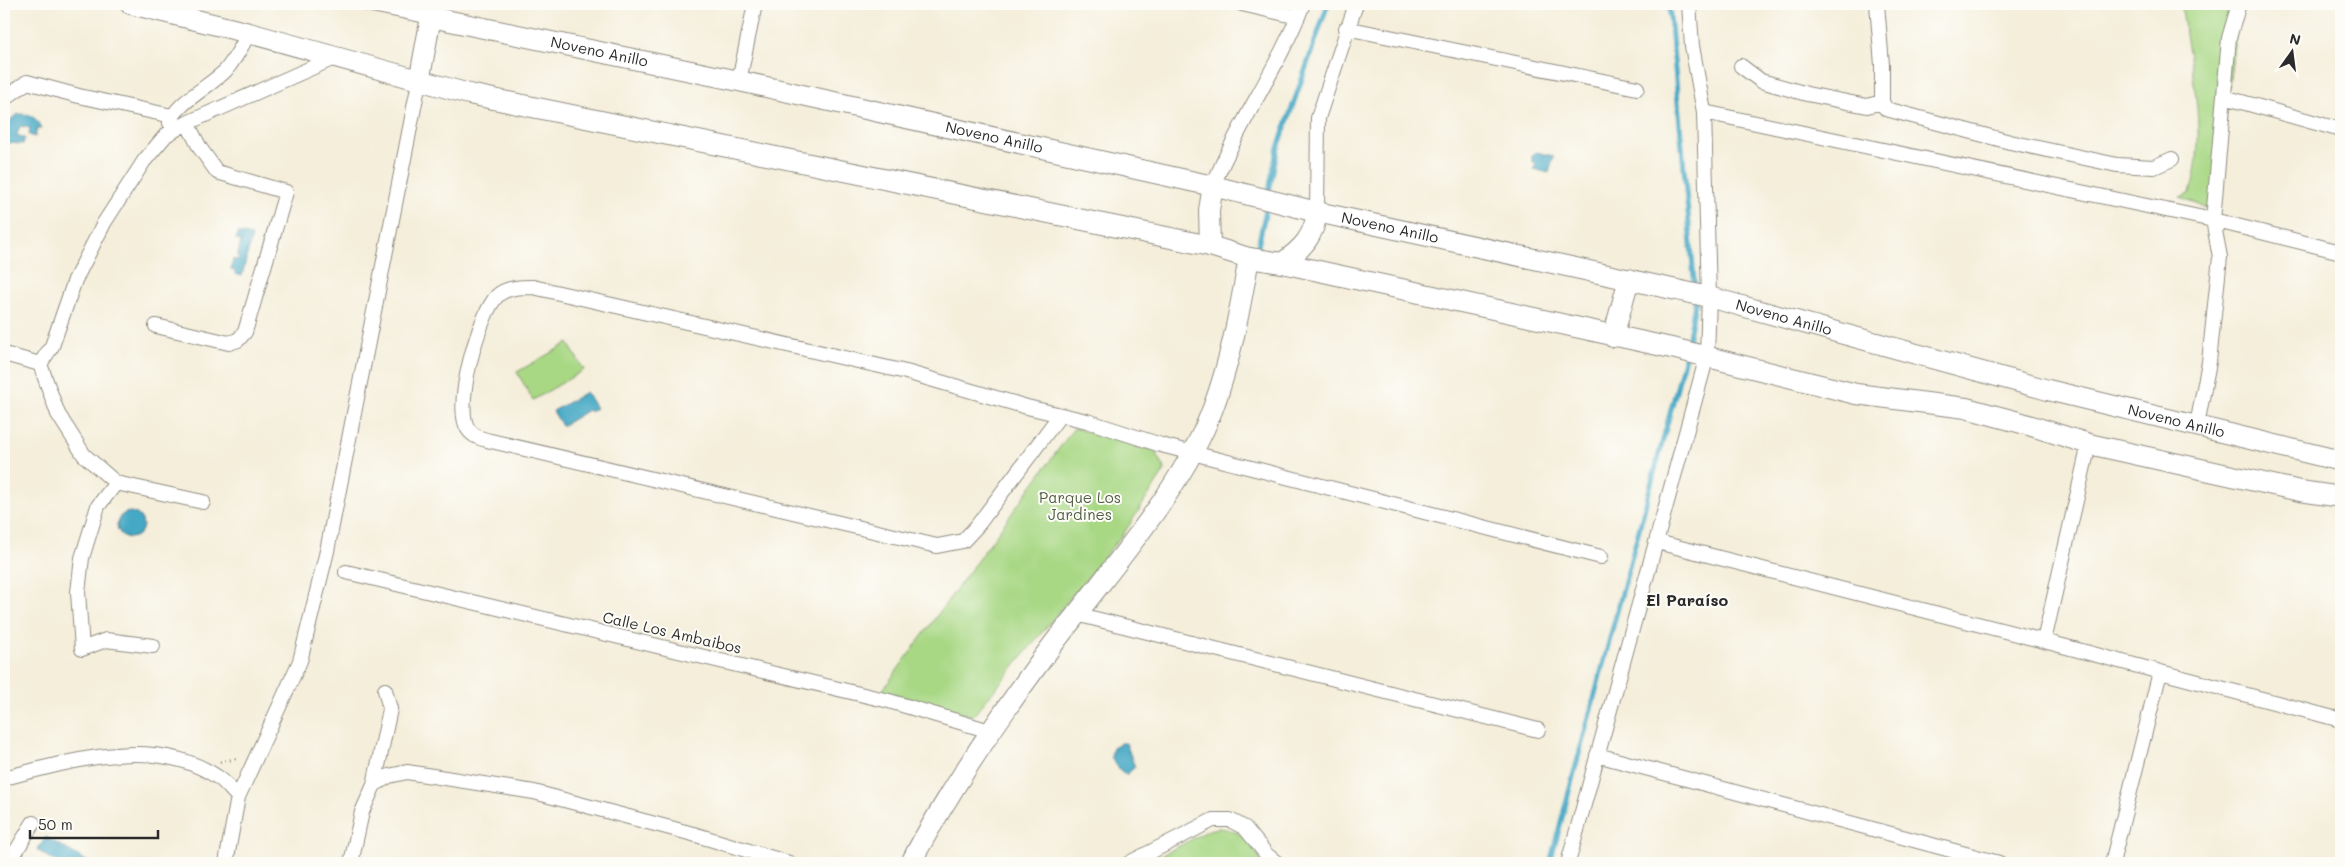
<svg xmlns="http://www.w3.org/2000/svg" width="2345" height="867" font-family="Mali,sans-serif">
	<rect width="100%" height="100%" fill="#fdfcf7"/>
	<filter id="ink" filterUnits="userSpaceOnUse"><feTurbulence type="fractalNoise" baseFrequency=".02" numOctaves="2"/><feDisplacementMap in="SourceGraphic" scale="10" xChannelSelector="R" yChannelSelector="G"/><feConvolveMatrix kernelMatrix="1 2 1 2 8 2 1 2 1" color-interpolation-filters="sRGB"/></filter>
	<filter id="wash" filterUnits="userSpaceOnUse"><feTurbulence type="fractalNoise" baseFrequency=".0096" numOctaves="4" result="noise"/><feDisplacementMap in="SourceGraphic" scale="20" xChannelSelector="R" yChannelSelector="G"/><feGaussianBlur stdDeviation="1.12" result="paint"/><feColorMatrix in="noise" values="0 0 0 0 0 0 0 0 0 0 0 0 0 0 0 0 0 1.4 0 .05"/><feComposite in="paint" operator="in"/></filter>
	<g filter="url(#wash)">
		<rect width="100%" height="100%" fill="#f4eeda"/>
		<!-- green -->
		<path fill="#a9d885" stroke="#6a8258" d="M 2181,4 L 2239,4 L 2214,210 L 2180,197 L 2190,193 C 2209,130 2190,67 2181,4 Z
			M 568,343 L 584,370 L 533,400 L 517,372 Z
			M 1074,428 L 1154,450 L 1165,470 L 1124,533 L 973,716 L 882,691 Z
			M 1218,828 C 1242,830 1252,842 1262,863 L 1147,863 L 1209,830 Z"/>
		<!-- water -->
		<path fill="#45a8c5" stroke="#386a78" d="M 19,114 C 31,114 37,117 41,129 L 37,129 L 35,137 L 29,135 L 30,128 L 20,126 L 17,135 L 25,138 L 23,144 L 6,143 L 4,144 C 4,132 6,119 19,114 Z
			M 1536,152 L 1554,156 L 1549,173 L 1534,169 L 1536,163 L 1532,161 L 1532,156 Z
			M 238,233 L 252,236 L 242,276 L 235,274 L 235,271 L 231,270 L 233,259 L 238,260 L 239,258 L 237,257 L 241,241 L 236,240 Z
			M 586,392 L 596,408 L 590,412 L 588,410 L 562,426 L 553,411 Z
			M117 525a13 13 0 1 1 26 0a13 13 0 1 1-26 0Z
			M 1120,743 L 1126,743 L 1135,767 L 1126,775 C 1118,770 1116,764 1111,757 L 1113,747 Z
			M 46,837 L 90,863 L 58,863 L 37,850 Z"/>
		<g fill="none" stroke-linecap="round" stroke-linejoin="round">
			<!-- stream -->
			<path stroke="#45a8c5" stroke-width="5" d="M 1669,4 L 1695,289
				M 1268,196 L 1277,151 L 1328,4
				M 1257,251 L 1267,205
				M 1687,348 L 1696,298
				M 1550,863 L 1685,357"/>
		</g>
	</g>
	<g filter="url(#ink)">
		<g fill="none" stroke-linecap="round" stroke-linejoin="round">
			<defs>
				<path id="street" d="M 367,4 L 431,17 L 435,4
					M 1242,4 L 1298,17
					M 1346,28 L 1637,88
					M 1741,66 L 1761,81 L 1807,94 L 1867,106 L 1882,102 L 1882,65 L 1877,4
					M 739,81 L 755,4
					M 2224,97 L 2341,130
					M 4,99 L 27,82 L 79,96 L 172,116
					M 1882,102 L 1886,109 L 2010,142 L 2117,165 L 2154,167 L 2172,159
					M 1704,112 L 2213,220 L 2341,252
					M 170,123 C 175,103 211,86 226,70 C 235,59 242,46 249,33
					M 1213,186 C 1238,123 1279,67 1303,4
					M 1317,212 L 1318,118 L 1356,4
					M 156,326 L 229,343 L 238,340 L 245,332 L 286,192 L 217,172 L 200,148 L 187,123
					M 4,354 L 40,364
					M 40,364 L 52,346 L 75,280 L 104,223 L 144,161 L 166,135 L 187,123 L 334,58
					M 40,364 L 58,414 L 84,455 L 116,483 L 203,502
					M 1060,415 L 977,526 L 963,541 L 937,546 L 491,441 C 482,439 473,437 468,429 C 453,406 479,315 497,296 C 506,287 522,287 533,287 L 906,372 L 1027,407 L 1087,421 L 1161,445 L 1601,557
					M 2197,425 L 2209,362 L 2220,257 L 2213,220 L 2229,38 L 2239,4
					M 116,483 L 98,506 L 82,558 L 78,592 L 82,649 L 106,640 L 153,646
					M 1657,542 L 2044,641 L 2341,720
					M 346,572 L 889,701 L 990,731
					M 1076,614 L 1538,730
					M 2044,641 L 2089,444
					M 1597,755 L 1999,863
					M 4,778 C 72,761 155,734 219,778 C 226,783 232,791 238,797
					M 374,785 L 389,776 L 407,772 L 534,792 L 693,834 L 789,863
					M 9,863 L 33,823
					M 226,863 L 238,797 L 300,661 L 327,551 L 419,82
					M 351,863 L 362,812 L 374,785 L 390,709 L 385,690
					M 1129,863 L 1213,820 L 1230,820 L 1245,828 L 1267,855 L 1277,863
					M 1568,863 L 1707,356 L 1709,297 L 1704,112 L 1692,46 L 1689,4
					M 2112,863 L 2160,672"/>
				<g id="secondary">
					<path d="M 131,4 L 249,33 L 469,94 L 1210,246"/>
					<path id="s1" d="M 419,82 L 431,17 L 739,81 L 1213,186 L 1317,212 L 1709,297 L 2048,390 L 2341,461"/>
					<path d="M 1213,186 L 1209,210 L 1210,246 L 1249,258 L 1282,263 C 1302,249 1314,237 1317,212"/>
					<path d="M 1282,263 L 1676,349 L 1856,394 L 1966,408 L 2022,423 L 2089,444 L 2300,491 L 2341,497"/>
					<path d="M 1613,337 L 1629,279"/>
					<path d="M 911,863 C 924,836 940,811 956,785 C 995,723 1037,663 1083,606 C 1129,547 1187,478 1213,408 C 1231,360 1240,308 1249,258"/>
				</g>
			</defs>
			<!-- street casing -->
			<use href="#street" stroke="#908c82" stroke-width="16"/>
			<!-- secondary casing -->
			<use href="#secondary" stroke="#908c82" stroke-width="22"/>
			<!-- path -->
			<path stroke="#908c82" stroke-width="3" stroke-dasharray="1 4" stroke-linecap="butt" d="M 220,762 L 239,758"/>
			<!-- street -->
			<use href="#street" stroke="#fff" stroke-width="14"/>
			<!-- secondary -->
			<use href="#secondary" stroke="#fff" stroke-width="20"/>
		</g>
	</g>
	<g text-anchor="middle" stroke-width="4" stroke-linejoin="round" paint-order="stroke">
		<!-- street labels -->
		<g font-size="15" fill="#2b2b2b" stroke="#fdfcf7">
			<text dy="5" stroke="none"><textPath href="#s1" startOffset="238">Noveno Anillo</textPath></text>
			<text dy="5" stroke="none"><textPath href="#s1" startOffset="642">Noveno Anillo</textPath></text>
			<text dy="5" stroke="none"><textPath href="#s1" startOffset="1048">Noveno Anillo</textPath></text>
			<text dy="5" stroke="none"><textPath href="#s1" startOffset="1452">Noveno Anillo</textPath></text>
			<text dy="5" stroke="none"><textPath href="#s1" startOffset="1858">Noveno Anillo</textPath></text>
			<text transform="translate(672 633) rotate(13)" y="5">Calle Los Ambaibos</text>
		</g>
		<!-- park labels -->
		<g font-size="15" fill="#515f46" stroke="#fdfcf7">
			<text x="1080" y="503">Parque Los<tspan x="1080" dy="17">Jardines</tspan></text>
		</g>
		<!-- neighbourhood labels -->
		<g font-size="16" font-weight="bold" fill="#2b2b2b" stroke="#fdfcf7">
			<text x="1687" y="606">El Paraíso</text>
		</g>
	</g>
	<!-- margin -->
	<rect width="2345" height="867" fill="none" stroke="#fdfcf7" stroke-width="20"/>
	<!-- north arrow -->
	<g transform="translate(2292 52) rotate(14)" stroke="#fdfcf7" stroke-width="4" paint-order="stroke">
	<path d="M0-4L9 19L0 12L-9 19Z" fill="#2b2b2b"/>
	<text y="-8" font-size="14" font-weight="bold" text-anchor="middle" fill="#2b2b2b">N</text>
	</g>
	<!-- scale -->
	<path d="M30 830v8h128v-8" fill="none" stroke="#2b2b2b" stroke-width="2.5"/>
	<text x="38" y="830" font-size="15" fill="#2b2b2b" stroke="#fdfcf7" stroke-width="4" paint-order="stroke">50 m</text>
</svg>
